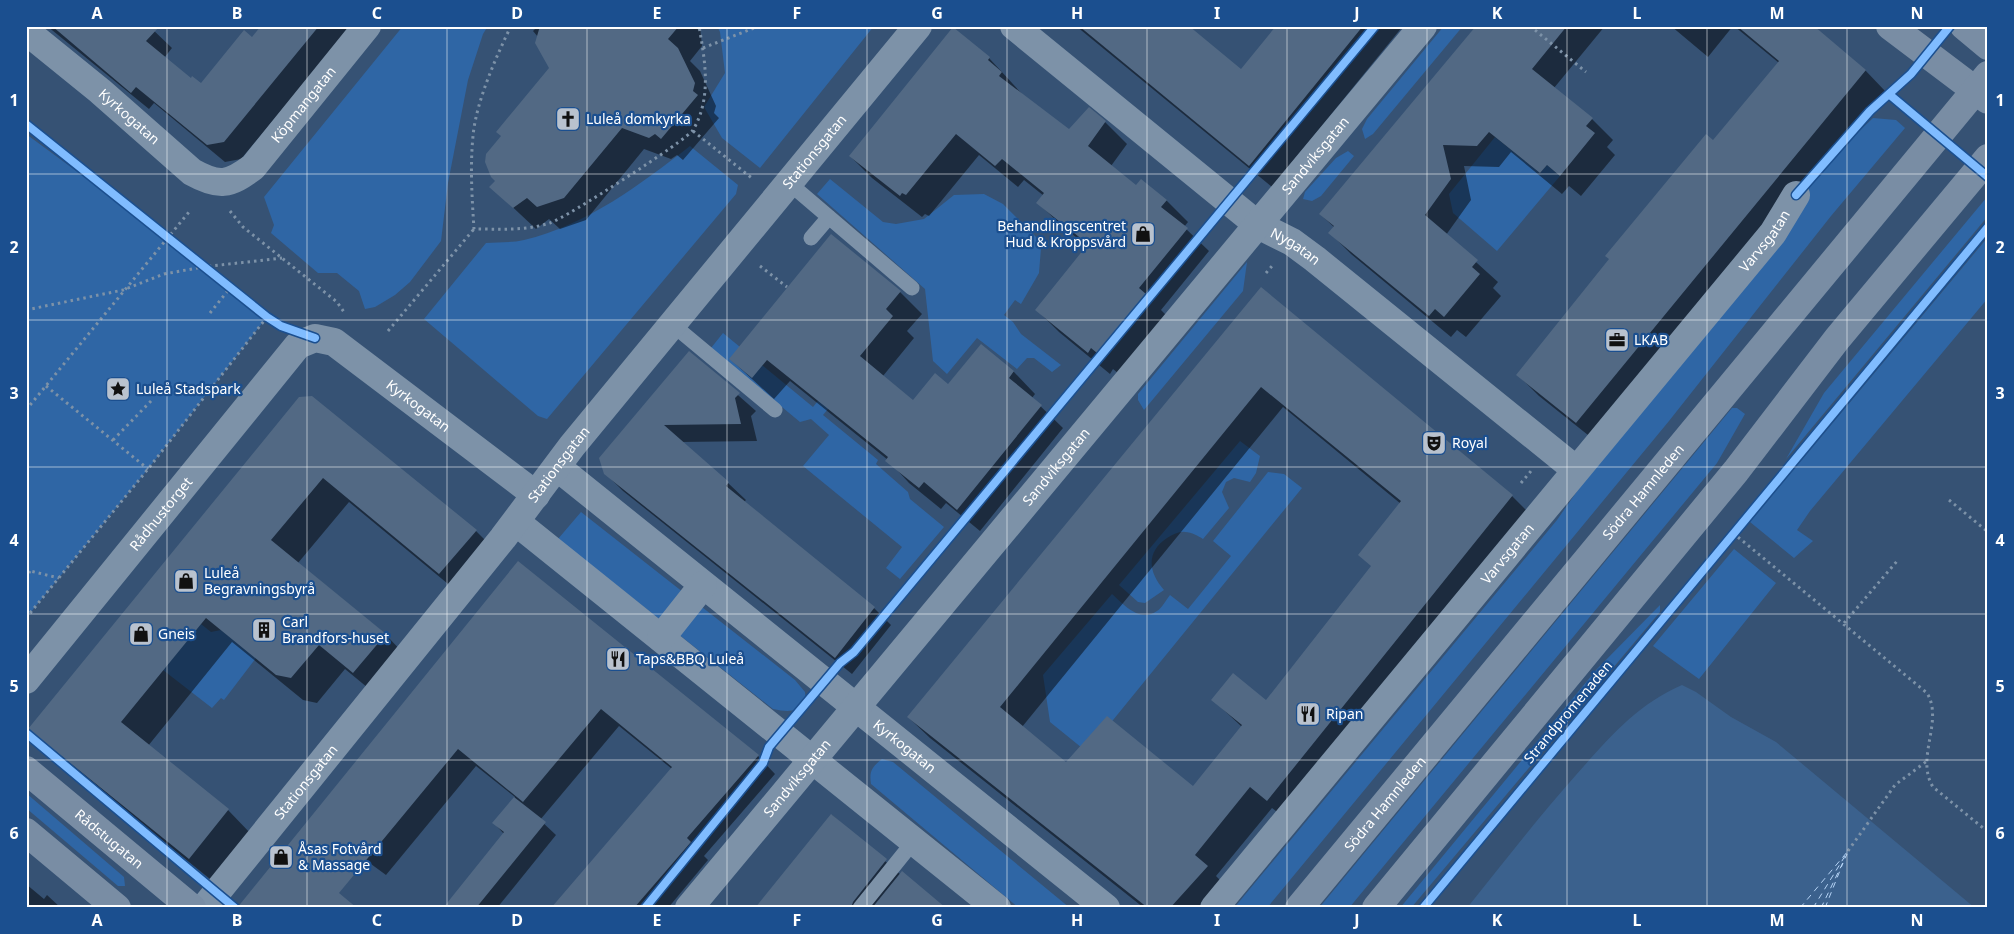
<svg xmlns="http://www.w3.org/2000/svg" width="2014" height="934" font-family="'Noto Sans',sans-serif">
	<rect width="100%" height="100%" fill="#365274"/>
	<!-- green -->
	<path fill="#2f66a5" d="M 403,26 L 488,26 L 483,34 L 468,80 L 448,183 L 441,241 L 410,282 L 395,295 L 375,307 L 365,309 L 359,291 L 337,273 L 318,273 L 271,233 L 274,225 L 264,197 Z
		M 717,26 L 874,26 L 760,168 L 722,138 L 704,107 L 725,73 L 720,32 Z
		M 1444,26 L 1463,26 L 1373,134 L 1365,139 L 1362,129 L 1367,119 Z
		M 1873,118 L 1896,120 L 1905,128 L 1831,216 L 1669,421 L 1267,908 L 1234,908 L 1557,520 L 1589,474 L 1796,203 L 1853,137 Z
		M 26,134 L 166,237 L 267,317 L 148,469 L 26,618 Z
		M 1495,137 L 1540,173 L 1547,165 L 1560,176 L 1497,251 L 1453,213 L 1449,194 Z
		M 690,146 L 738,185 L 736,194 L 547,419 L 538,416 L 424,319 L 486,243 C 498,242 512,243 524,240 C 587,225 641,184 690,146 Z
		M 1348,151 L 1354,156 L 1321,196 L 1312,201 L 1303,199 L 1305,192 L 1336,158 Z
		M 830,179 L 883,222 L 896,224 L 924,219 L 954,195 L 984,194 L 1003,204 L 1037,238 L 1041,248 L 1039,273 L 1021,304 L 1015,300 L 1004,315 L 1013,322 L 1021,334 L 1061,365 L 1052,372 L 1034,358 L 1027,358 L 1017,369 L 977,338 L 947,374 L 933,361 L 925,289 L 817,194 Z
		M 1987,197 L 1988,216 L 1786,459 L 1824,393 Z
		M 1988,237 L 1988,298 L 1810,511 L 1797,530 L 1813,541 L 1794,558 L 1750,522 Z
		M 1247,262 L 1243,291 L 1144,410 L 1138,400 L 1138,394 Z
		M 723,333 L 813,407 L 833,382 L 843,391 L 823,415 L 878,460 L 876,464 L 908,492 L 910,499 L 944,527 L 900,579 L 886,568 L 902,547 L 803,466 L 829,435 L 811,419 L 800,422 L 711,348 Z
		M 1732,408 L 1737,408 L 1745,414 L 1717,463 L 1349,908 L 1319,908 Z
		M 1240,441 L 1260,456 L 1256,473 L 1250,482 L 1234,478 L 1226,482 L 1222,492 L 1229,508 L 1203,539 C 1198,536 1192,532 1185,532 C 1180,531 1172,535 1167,538 C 1146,552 1148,572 1164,590 L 1145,603 L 1138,602 L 1119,585 Z
		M 1268,472 L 1284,474 L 1302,488 L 1087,752 L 1050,722 L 1043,675 L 1112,594 C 1124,605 1140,623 1157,611 C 1162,608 1166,600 1170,595 L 1188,609 L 1231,556 L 1213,541 Z
		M 581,512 L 795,680 L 805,692 L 806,701 C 796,713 788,712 773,709 L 558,539 Z
		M 1734,549 L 1776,583 L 1699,679 L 1653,646 Z
		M 1660,605 L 1660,612 L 1411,908 L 1400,908 L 1597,669 Z
		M 201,624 L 211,632 L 221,630 L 256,658 L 224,700 L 221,698 L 212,708 L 163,670 Z
		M 882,759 L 893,762 L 1070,908 L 1019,908 L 871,784 C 869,771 872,767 882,759 Z
		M 26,793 L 124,877 L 125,886 L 118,886 L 26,808 Z"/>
	<!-- water -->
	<path fill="#3b618d" d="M 1682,685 L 1696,692 L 1731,717 L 1776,742 L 1975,908 L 1467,908 C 1503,863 1538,818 1576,775 C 1608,739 1636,705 1682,685 Z"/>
	<!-- shadow -->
	<path fill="#0007" fill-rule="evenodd" d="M 47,26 L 149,26 L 172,48 L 164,58 L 191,80 L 201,85 L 253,38 L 263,26 L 352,26 L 241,159 L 225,162 L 154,103 L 149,109 Z
		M 538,26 L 700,26 L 702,46 L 690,61 L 700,71 L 716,106 L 714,113 L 719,118 L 683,160 L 677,155 L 671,159 L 644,149 L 586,220 L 560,229 L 549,219 L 536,229 L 491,187 L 496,181 L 502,137 L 550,68 L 538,37 L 533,31 Z
		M 1076,26 L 1187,26 L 1241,71 L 1278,26 L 1403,26 L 1272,187 Z
		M 1484,26 L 1605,26 L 1554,88 L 1592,119 L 1613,140 L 1607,147 L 1615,155 L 1581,196 L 1569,186 L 1562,194 L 1511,152 L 1499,167 L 1464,166 L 1471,200 L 1446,235 L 1498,282 L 1493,288 L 1501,296 L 1466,337 L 1457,330 L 1451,337 L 1351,254 L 1330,233 L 1335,228 L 1320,214 Z
		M 1671,26 L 1733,26 L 1708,57 Z
		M 1734,26 L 1810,26 L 1865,70 L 1886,92 L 1598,443 L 1539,396 L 1518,375 L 1779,63 Z
		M 989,58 L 1023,95 L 1070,131 L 1105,122 L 1127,144 L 1111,166 L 1136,187 L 1166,200 L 1188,222 L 1184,227 L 1209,251 L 1161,310 L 1167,316 L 1119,374 L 1113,369 L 1110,374 L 1059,332 L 1037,310 L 1088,247 L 1060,224 L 1038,203 L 1044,196 L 1024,180 L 1018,187 L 979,155 L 929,216 L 925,214 L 922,217 L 872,178 L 850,156 Z
		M 1261,289 L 1512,496 L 1533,517 L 1289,821 L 1272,808 L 1216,876 L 1228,888 L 1211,908 L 1144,908 L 930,738 L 908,717 ZM 1283,407 L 1401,504 L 1372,567 L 1266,702 L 1213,700 L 1242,727 L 1193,788 L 1066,763 L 1022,727 Z
		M 900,292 L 922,314 L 907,331 L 914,338 L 883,376 L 913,401 L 948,385 L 981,345 L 1014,372 L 1035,394 L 1032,398 L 1063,428 L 980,531 L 946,503 L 941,509 L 909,483 L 888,460 L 790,381 L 774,399 L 730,359 Z
		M 689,352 L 756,411 L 751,416 L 757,441 L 681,442 L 728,483 L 746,500 L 744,502 L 874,608 L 891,625 L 852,674 L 623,491 L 605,473 Z
		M 300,398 L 476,531 L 501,556 L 465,598 L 349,502 L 298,563 L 385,634 L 410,660 L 379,697 L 345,669 L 317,703 L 303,700 L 232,642 L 148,746 L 228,810 L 253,836 L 215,883 L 55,754 L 30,729 Z
		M 518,562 L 758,756 L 775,774 L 704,856 L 708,860 L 668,908 L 553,908 L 672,769 L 619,726 L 540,820 L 556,835 L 497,908 L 444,908 L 504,834 L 494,823 L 515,797 L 476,766 L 386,875 L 330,834 Z
		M 832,815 L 901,875 L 945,908 L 756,908 Z
		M 26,884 L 44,899 L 47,895 L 61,908 L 26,908 Z"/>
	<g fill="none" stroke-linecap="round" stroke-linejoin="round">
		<!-- ferry -->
		<path stroke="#b5d3f5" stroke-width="1" stroke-dasharray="6 5" stroke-linecap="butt" d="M 1800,908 L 1848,851
			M 1813,908 L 1845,856
			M 1821,908 L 1847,854
			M 1825,908 L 1843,863"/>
	</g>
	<!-- building -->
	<path fill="#526984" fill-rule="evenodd" d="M 52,26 L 160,26 L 146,41 L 191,78 L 192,76 L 201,83 L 244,30 L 252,37 L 261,26 L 319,26 L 224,142 L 207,145 L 136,87 L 131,93 Z
		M 540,26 L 679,26 L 668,39 L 678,48 L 695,83 L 693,91 L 698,95 L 661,139 L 655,134 L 649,138 L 622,128 L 564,198 L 537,207 L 527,198 L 513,208 L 489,187 L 495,181 L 491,177 L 485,162 L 486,154 L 501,136 L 496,132 L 549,68 L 535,43 Z
		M 1079,26 L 1189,26 L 1241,69 L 1276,26 L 1363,26 L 1249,166 Z
		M 1476,26 L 1567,26 L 1532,69 L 1593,118 L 1586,126 L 1595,133 L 1560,176 L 1547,165 L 1540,173 L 1489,132 L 1477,146 L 1443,145 L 1451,179 L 1425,215 L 1478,260 L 1472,267 L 1480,274 L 1444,317 L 1435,309 L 1429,316 L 1328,233 L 1334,226 L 1319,214 Z
		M 1737,26 L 1814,26 L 1866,70 L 1576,423 L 1516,375 L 1609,259 L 1605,256 L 1706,134 L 1713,140 L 1779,61 Z
		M 953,27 L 990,57 L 988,60 L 1002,72 L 999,76 L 1069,129 L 1089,107 L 1106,121 L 1088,146 L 1136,185 L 1141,179 L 1167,200 L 1161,207 L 1188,228 L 1139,288 L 1146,294 L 1097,353 L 1091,348 L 1088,353 L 1035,310 L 1088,244 L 1036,203 L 1044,193 L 1002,159 L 995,166 L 956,134 L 906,195 L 902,193 L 900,196 L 849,156 Z
		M 831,234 L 901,291 L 886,309 L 893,316 L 860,356 L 913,400 L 935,373 L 948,384 L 981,344 L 1014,371 L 1009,378 L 1042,405 L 957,510 L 924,482 L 919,488 L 885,461 L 888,457 L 767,360 L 752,378 L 729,359 Z
		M 1261,287 L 1513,495 L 1267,801 L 1250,787 L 1195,855 L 1208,866 L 1170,908 L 1148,908 L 907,717 ZM 1261,387 L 1401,501 L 1358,555 L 1371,566 L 1266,700 L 1233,673 L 1211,700 L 1242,725 L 1193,786 L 1107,716 L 1066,762 L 1000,707 Z
		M 689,351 L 740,393 L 735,398 L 741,424 L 664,425 L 729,482 L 726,486 L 875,607 L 835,658 L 604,474 L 599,458 Z
		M 312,396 L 477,530 L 439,574 L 323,478 L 271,540 L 386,634 L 353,673 L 319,645 L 291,678 L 276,675 L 206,618 L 121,722 L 229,809 L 189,859 L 28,729 L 299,397 Z
		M 518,561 L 759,755 L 687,838 L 691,842 L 634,908 L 551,908 L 672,767 L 601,709 L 523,802 L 458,749 L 339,893 L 357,908 L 237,908 Z
		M 514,797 L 546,822 L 476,908 L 443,908 L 504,832 L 492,823 Z
		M 831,814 L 887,859 L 853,902 L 851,908 L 755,908 Z
		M 902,871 L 946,908 L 872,908 Z"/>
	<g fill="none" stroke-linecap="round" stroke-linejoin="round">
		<!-- path -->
		<path stroke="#7d92a8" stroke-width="3" stroke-dasharray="2.5 4" stroke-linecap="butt" d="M 511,26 C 496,57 476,102 473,136 C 470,167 472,198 474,229 C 500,229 525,231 550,223 C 564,219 687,140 693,130 C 712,98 705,61 699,26
			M 1530,26 L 1586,72
			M 703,48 L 759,26
			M 693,131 L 753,179
			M 230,211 L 243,227 L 337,302 L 344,312
			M 760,266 L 787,287
			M 1266,273 L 1272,266
			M 26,310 L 123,290 L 164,274 L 203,267 L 282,258
			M 210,313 L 230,288
			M 388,331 L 474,229
			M 46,386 L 148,469
			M 26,410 L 189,212
			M 113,440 L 152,400
			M 1521,483 L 1531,471
			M 1949,500 L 1988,532
			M 1733,533 L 1927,693 C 1944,721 1915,758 1933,787 L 1988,832
			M 26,570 L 59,578
			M 26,579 L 30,571
			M 26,618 L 148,469 L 267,317
			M 1844,623 L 1898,560
			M 1848,851 L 1895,785 L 1927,761"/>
		<!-- lane -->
		<path stroke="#7d92a8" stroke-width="15" d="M 789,183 L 912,288
			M 811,238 L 829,217
			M 673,325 L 775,410
			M 860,908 L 914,841"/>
		<!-- street -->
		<g stroke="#7d92a8" stroke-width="28">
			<path id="s1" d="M 1014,26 L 1258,225 L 1292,242 L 1315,259 L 1575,469"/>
			<path id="s2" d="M 26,31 L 100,91 L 192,172 C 219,187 229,185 253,167 L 367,26"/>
			<path id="s3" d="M 557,467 L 1106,908"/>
			<path d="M 516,522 L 997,908"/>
			<path d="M 661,638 L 703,585"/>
			<path id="s4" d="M 26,680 L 298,345 L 315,338 L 334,342 L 536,495"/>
			<path id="s5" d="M 204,908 L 503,538 L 572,446 L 918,26"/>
			<path id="s6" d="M 689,908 L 1423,26"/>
			<path id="s7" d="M 1214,908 L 1773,233 L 1796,195"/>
		</g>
		<!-- secondary -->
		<g stroke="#798da4" stroke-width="28">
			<path d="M 1890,26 L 1988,100"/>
			<path d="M 1964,26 L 1988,46"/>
			<path id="s8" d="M 26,770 L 192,908"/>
			<path d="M 26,832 L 117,908"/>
			<path id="s9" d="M 1299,908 L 1988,75"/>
			<path d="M 1376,908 L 1736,471 L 1837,339 L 1988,158"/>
		</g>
		<defs>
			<path id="cycleway" d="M 1890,95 L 1988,177
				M 26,124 L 267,317 L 281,326 L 315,338
				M 1796,195 L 1870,111 L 1911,74 L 1950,26
				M 26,733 L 235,908
				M 645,908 L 763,763 L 769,747 L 840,663 L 854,652 L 1375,26
				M 1423,908 L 1988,227"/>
		</defs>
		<!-- cycleway casing -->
		<use href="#cycleway" stroke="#1b4f8f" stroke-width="11"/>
		<!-- cycleway -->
		<use href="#cycleway" stroke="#80bcff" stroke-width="8"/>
	</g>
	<!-- grid -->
	<path fill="none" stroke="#fff" stroke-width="1" stroke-opacity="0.55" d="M 167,26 L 167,908M 307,26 L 307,908M 447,26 L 447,908M 587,26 L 587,908M 727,26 L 727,908M 867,26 L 867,908M 1007,26 L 1007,908M 1147,26 L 1147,908M 1287,26 L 1287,908M 1427,26 L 1427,908M 1567,26 L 1567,908M 1707,26 L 1707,908M 1847,26 L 1847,908M 26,174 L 1988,174M 26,320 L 1988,320M 26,467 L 1988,467M 26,614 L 1988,614M 26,760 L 1988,760"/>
	<!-- icons -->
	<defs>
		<symbol id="church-square" viewBox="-11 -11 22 22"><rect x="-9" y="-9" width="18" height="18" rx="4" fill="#b9c2ce" stroke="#1b4f8f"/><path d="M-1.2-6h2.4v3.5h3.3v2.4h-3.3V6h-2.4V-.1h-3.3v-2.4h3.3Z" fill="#111"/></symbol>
		<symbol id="shop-square" viewBox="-11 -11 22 22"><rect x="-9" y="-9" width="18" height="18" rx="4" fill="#b9c2ce" stroke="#1b4f8f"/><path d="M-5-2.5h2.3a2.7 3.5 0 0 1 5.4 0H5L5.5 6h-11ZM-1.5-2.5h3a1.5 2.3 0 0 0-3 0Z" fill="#111"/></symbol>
		<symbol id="office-square" viewBox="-11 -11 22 22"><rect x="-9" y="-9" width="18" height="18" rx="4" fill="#b9c2ce" stroke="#1b4f8f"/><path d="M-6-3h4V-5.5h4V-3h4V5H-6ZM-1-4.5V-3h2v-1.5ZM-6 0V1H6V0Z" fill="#111"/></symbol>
		<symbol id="sight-square" viewBox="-11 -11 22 22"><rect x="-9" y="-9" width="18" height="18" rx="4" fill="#b9c2ce" stroke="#1b4f8f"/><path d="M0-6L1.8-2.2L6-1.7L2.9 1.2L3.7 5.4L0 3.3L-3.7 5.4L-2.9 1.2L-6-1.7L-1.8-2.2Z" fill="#111"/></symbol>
		<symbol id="theatre-square" viewBox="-11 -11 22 22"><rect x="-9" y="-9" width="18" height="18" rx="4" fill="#b9c2ce" stroke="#1b4f8f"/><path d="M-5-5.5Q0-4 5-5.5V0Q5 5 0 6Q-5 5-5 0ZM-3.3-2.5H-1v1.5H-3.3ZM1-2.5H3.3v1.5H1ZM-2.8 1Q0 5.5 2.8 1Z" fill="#111"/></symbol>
		<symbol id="building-square" viewBox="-11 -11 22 22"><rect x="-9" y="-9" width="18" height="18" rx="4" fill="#b9c2ce" stroke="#1b4f8f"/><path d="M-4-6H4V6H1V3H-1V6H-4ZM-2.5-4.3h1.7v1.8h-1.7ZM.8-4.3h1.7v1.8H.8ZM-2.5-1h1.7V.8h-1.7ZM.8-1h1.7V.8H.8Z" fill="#111"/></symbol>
		<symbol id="restaurant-square" viewBox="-11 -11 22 22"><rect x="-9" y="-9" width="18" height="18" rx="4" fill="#b9c2ce" stroke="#1b4f8f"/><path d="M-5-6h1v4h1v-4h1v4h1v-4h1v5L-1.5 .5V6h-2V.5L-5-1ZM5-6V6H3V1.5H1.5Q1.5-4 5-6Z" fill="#111"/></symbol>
	</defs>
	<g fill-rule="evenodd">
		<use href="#church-square" x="554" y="105" width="28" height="28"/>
		<use href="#shop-square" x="1129" y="220" width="28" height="28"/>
		<use href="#office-square" x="1603" y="326" width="28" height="28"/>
		<use href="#sight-square" x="104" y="375" width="28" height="28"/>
		<use href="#theatre-square" x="1420" y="429" width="28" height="28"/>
		<use href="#shop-square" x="172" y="567" width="28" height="28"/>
		<use href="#building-square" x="250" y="616" width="28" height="28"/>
		<use href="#shop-square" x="127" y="620" width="28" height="28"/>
		<use href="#restaurant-square" x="604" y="645" width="28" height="28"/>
		<use href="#restaurant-square" x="1294" y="700" width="28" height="28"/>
		<use href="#shop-square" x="267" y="843" width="28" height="28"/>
	</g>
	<g text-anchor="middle" stroke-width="4.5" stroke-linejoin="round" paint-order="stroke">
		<!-- street labels -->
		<g font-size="14" fill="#fff" stroke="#1b4f8f">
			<text dy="5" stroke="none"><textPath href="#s2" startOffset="365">Köpmangatan</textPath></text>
			<text dy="5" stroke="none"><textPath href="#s2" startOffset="134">Kyrkogatan</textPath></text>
			<text dy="5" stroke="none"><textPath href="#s5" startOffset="972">Stationsgatan</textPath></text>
			<text dy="5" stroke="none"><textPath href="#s6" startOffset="979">Sandviksgatan</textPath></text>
			<text dy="5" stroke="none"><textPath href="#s7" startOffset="865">Varvsgatan</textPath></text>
			<text dy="5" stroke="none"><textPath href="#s1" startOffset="358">Nygatan</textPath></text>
			<text dy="5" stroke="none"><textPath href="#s4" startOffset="575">Kyrkogatan</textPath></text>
			<text dy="5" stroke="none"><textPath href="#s5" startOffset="568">Stationsgatan</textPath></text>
			<text dy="5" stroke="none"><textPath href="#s6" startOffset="574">Sandviksgatan</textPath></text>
			<text dy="5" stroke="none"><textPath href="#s9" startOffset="540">Södra Hamnleden</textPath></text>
			<text dy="5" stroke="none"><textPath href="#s4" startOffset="214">Rådhustorget</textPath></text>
			<text dy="5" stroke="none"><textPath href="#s7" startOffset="460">Varvsgatan</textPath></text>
			<text transform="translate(1568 712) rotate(-50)" y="5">Strandpromenaden</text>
			<text dy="5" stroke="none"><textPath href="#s3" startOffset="446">Kyrkogatan</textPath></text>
			<text dy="5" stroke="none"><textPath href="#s6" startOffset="169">Sandviksgatan</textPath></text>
			<text dy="5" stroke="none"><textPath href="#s5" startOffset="162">Stationsgatan</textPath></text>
			<text dy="5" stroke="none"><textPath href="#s9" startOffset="135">Södra Hamnleden</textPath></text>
			<text dy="5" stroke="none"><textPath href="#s8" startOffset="108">Rådstugatan</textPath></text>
		</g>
		<!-- poi labels -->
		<g font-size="14" fill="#fff" stroke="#1b4f8f" text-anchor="start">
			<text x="586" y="124">Luleå domkyrka</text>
			<text x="1126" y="231" text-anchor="end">Behandlingscentret<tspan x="1126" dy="16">Hud &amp; Kroppsvård</tspan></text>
			<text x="1634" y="345">LKAB</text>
			<text x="136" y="394">Luleå Stadspark</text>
			<text x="1452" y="448">Royal</text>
			<text x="204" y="578">Luleå<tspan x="204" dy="16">Begravningsbyrå</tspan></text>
			<text x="282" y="627">Carl<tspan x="282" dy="16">Brandfors-huset</tspan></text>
			<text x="158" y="639">Gneis</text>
			<text x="636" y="664">Taps&amp;BBQ Luleå</text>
			<text x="1326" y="719">Ripan</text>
			<text x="298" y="854">Åsas Fotvård<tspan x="298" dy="16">&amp; Massage</tspan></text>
		</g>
	</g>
	<!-- border -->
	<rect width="2014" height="934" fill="none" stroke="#1b4f8f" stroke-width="55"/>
	<rect x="28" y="28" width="1958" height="878" fill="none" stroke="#fff" stroke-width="2"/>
	<g font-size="16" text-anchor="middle" font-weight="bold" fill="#fff">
		<text x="97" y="19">A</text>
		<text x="237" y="19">B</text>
		<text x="377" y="19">C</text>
		<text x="517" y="19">D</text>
		<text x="657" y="19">E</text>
		<text x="797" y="19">F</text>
		<text x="937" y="19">G</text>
		<text x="1077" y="19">H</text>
		<text x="1217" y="19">I</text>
		<text x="1357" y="19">J</text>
		<text x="1497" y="19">K</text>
		<text x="1637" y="19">L</text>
		<text x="1777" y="19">M</text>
		<text x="1917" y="19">N</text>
		<text x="14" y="106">1</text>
		<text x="2000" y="106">1</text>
		<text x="14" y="253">2</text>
		<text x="2000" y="253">2</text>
		<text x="14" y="399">3</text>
		<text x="2000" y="399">3</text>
		<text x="14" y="546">4</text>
		<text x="2000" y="546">4</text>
		<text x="14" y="692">5</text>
		<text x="2000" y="692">5</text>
		<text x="14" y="839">6</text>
		<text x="2000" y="839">6</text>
		<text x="97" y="926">A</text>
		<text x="237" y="926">B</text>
		<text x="377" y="926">C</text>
		<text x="517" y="926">D</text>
		<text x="657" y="926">E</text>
		<text x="797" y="926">F</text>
		<text x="937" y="926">G</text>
		<text x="1077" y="926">H</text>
		<text x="1217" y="926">I</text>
		<text x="1357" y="926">J</text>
		<text x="1497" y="926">K</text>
		<text x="1637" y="926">L</text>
		<text x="1777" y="926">M</text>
		<text x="1917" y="926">N</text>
	</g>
</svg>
